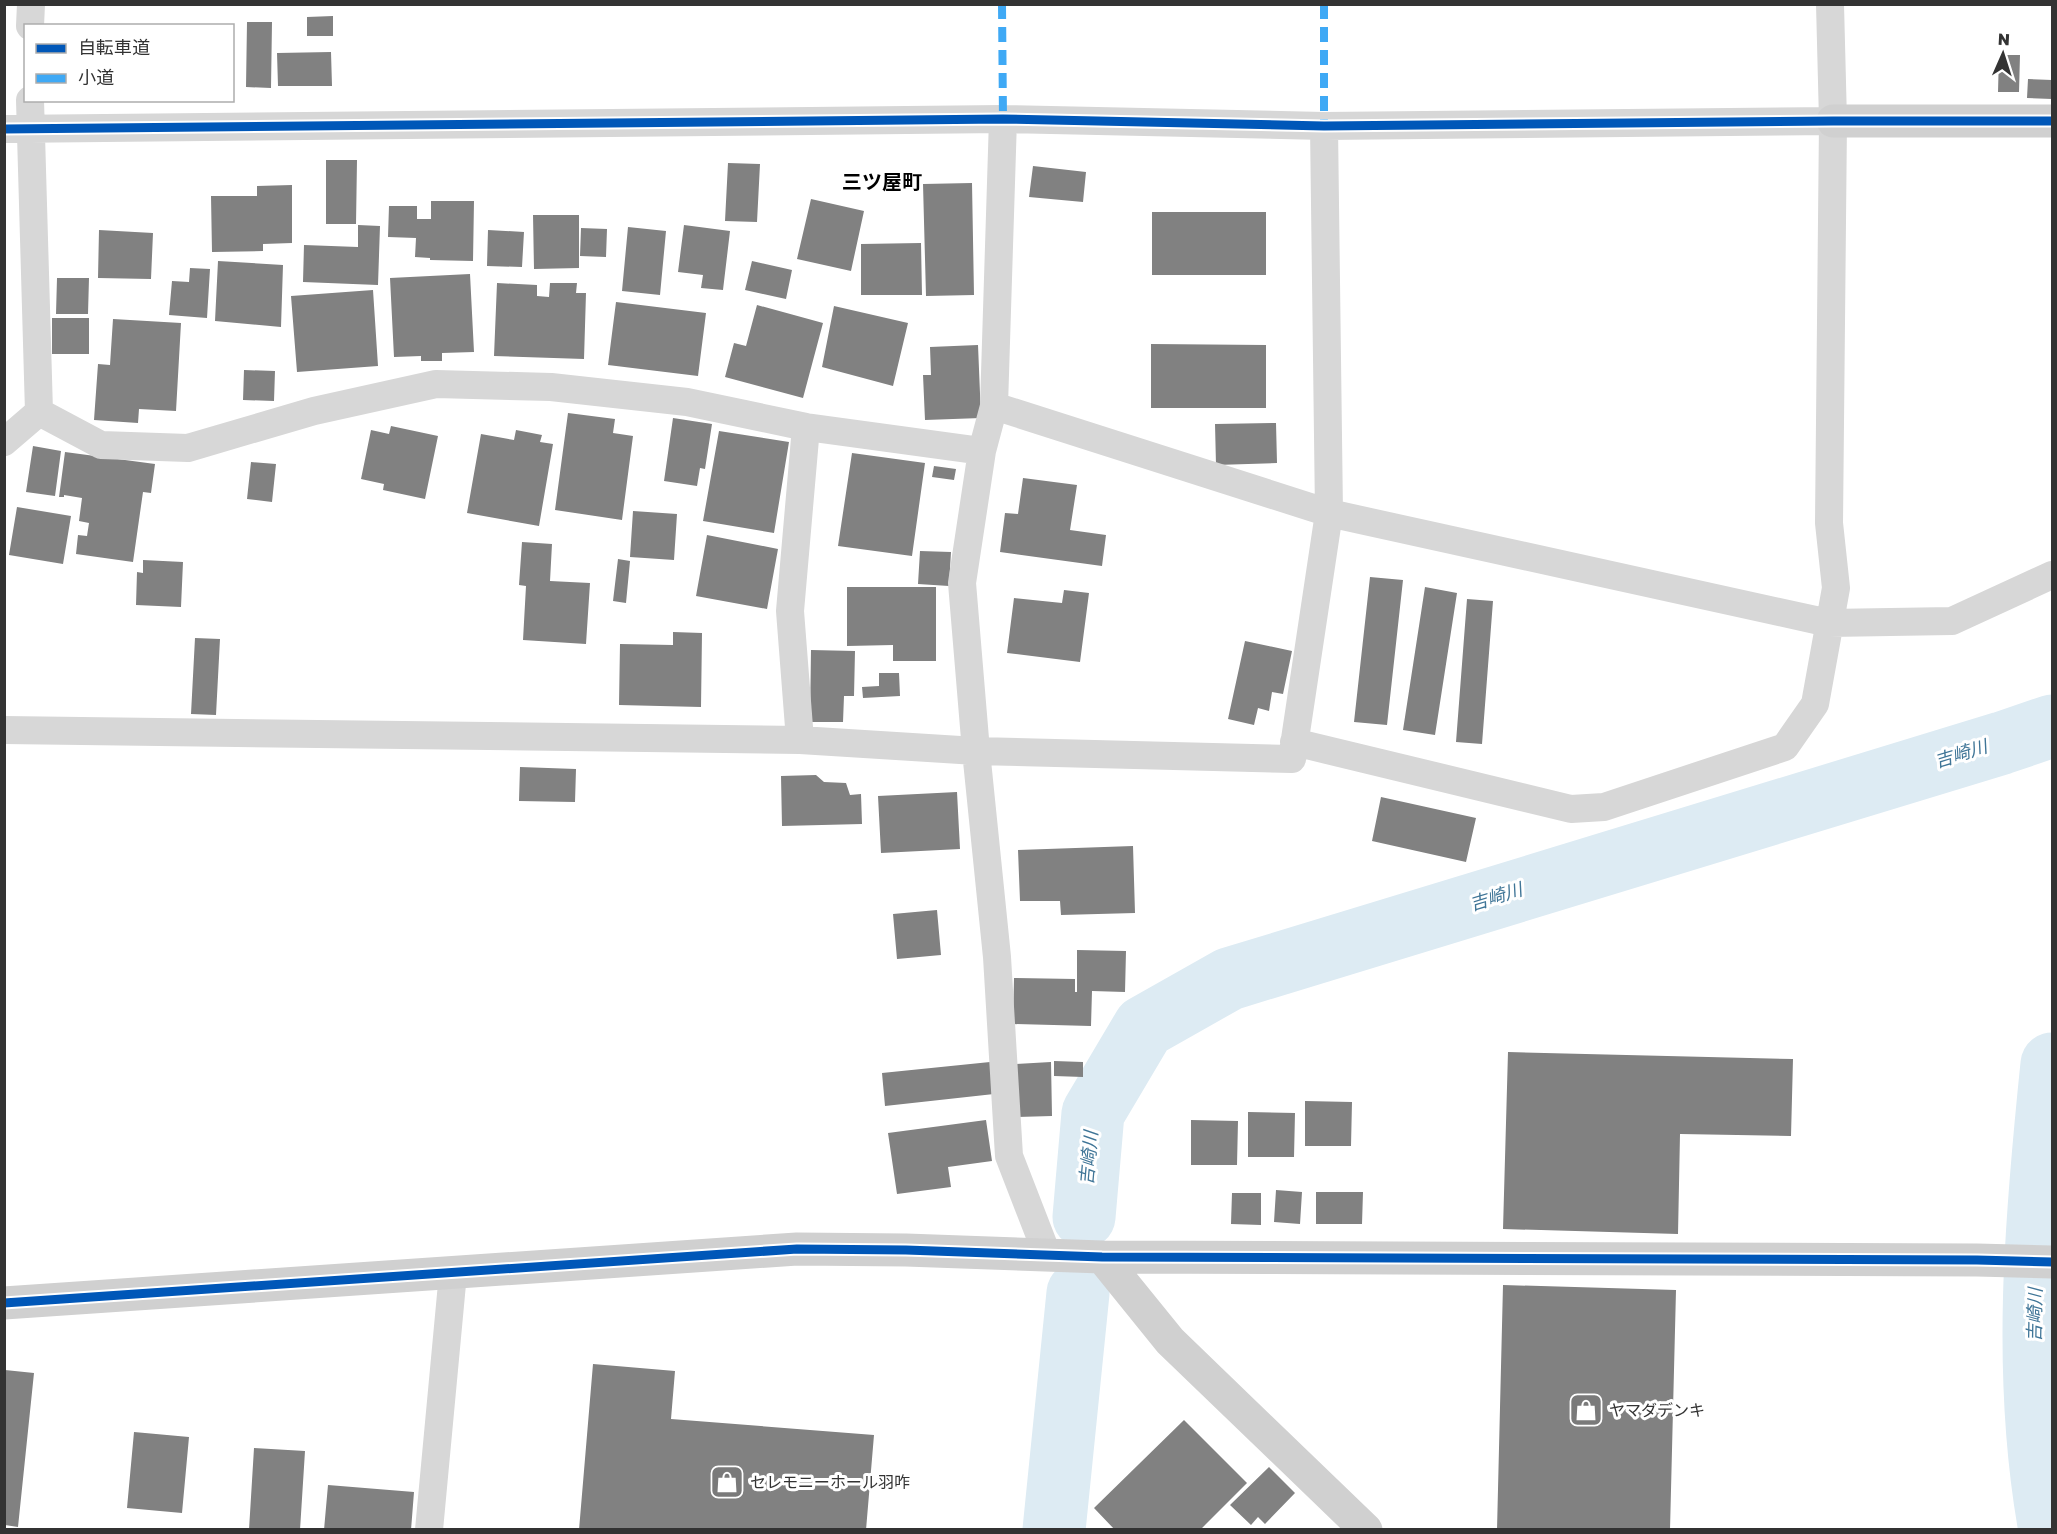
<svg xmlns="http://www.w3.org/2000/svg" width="2057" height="1534" font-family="'Golos Text','Noto Sans JP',sans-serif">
	<rect width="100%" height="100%" fill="#fff"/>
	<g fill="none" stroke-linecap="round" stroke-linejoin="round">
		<!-- river -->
		<path stroke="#ddebf3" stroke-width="63" d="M 1084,1217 L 1093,1113 L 1144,1027 L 1229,979 L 2002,743 L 2052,726
			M 1054,1530 L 1078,1293
			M 2050,1530 C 2022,1376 2036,1218 2052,1064"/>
	</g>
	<!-- building -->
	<path fill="#818181" d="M 333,16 L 333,36 L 307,36 L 307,17 Z
		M 247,22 L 272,22 L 271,88 L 246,87 Z
		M 331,52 L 332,86 L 278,86 L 277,53 Z
		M 1999,55 L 2020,55 L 2019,92 L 1998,92 Z
		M 2028,79 L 2052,80 L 2052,99 L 2027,98 Z
		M 326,160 L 357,160 L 356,224 L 326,224 Z
		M 728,163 L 760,164 L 757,222 L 725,221 Z
		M 1033,166 L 1086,172 L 1083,202 L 1029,197 Z
		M 972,183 L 974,295 L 926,296 L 923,184 Z
		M 292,185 L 292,243 L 263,244 L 263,251 L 212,252 L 211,196 L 257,196 L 257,186 Z
		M 811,199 L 864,211 L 851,271 L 797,259 Z
		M 431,201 L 474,201 L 473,261 L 430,260 L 430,258 L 415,257 L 416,238 L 388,237 L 389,206 L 417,206 L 417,219 L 431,219 Z
		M 1152,212 L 1266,212 L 1266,275 L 1152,275 Z
		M 533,215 L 579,215 L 579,268 L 534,269 Z
		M 358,225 L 380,226 L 378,285 L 303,282 L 304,245 L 358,247 Z
		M 684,225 L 730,231 L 723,290 L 701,288 L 703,275 L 678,272 Z
		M 628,227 L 666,231 L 660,295 L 622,291 Z
		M 581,228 L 607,229 L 606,257 L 580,256 Z
		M 99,230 L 153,233 L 151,279 L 98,278 Z
		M 488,230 L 524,232 L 522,267 L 487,266 Z
		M 921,243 L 922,295 L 861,295 L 861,244 Z
		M 218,261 L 283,265 L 281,327 L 215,321 Z
		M 752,261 L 792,270 L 786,299 L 745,290 Z
		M 190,268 L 210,269 L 207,318 L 169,315 L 172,281 L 189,282 Z
		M 470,274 L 474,352 L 442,353 L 442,361 L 421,361 L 421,356 L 394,357 L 390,278 Z
		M 57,278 L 89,278 L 88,314 L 56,314 Z
		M 497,283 L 537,285 L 537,296 L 549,297 L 550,283 L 577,283 L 576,293 L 586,293 L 584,359 L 494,356 Z
		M 373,290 L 378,366 L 297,372 L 291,296 Z
		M 616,302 L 706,313 L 698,376 L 608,365 Z
		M 757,305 L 823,323 L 803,398 L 725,377 L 734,343 L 746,346 Z
		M 834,306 L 908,323 L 893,386 L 822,367 Z
		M 52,318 L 89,318 L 89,354 L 52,354 Z
		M 113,319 L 181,323 L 176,411 L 139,409 L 138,423 L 94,420 L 98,364 L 110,365 Z
		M 1151,344 L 1266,345 L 1266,408 L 1151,408 Z
		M 978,345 L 981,418 L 925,420 L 923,375 L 931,375 L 930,347 Z
		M 244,370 L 275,371 L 274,401 L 243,400 Z
		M 568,413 L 615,419 L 613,433 L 633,436 L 622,520 L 555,510 Z
		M 673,418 L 712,424 L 705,469 L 700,468 L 697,486 L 664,481 Z
		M 1276,423 L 1277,463 L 1216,465 L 1215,424 Z
		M 391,426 L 438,436 L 425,499 L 383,490 L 384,484 L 361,479 L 371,430 L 389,434 Z
		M 516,430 L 542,435 L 540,442 L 553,444 L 539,526 L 467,513 L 481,434 L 514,440 Z
		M 719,431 L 789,442 L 774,533 L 703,521 Z
		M 33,446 L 61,451 L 55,496 L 26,492 Z
		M 65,452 L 155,464 L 151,493 L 143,492 L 133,562 L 76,554 L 78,535 L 87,536 L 89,523 L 79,521 L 82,498 L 64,495 L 64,497 L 59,497 Z
		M 852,453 L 925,463 L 912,556 L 838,546 Z
		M 251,462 L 276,464 L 272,502 L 247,499 Z
		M 934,466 L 956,469 L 954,480 L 932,477 Z
		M 1023,478 L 1077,485 L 1070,530 L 1106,535 L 1102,566 L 1000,552 L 1005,513 L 1018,514 Z
		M 17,507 L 71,516 L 63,564 L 9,555 Z
		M 633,511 L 677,514 L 674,560 L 630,557 Z
		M 707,535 L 778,549 L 767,609 L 696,596 Z
		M 522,542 L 552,544 L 550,581 L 590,583 L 586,644 L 523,640 L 526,586 L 519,585 Z
		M 920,551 L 951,552 L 949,586 L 918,584 Z
		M 618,559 L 630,561 L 626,603 L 613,601 Z
		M 143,560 L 183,562 L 181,607 L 136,605 L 137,572 L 143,573 Z
		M 1370,577 L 1403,580 L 1387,725 L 1354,722 Z
		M 847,587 L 936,587 L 936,661 L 893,661 L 893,645 L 847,646 Z
		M 1425,587 L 1457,593 L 1435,735 L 1403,730 Z
		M 1064,590 L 1089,593 L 1080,662 L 1007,653 L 1014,598 L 1062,603 Z
		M 1467,599 L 1493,601 L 1482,744 L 1456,742 Z
		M 673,632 L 702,633 L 701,707 L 619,705 L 620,644 L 673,645 Z
		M 195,638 L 220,639 L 216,715 L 191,714 Z
		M 1245,641 L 1292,651 L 1283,694 L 1272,692 L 1269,711 L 1258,708 L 1254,725 L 1228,719 Z
		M 811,650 L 855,651 L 854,696 L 844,696 L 843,722 L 810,722 Z
		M 879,673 L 899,673 L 900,696 L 863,698 L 862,687 L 879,686 Z
		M 520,767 L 576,769 L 575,802 L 519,801 Z
		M 816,775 L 824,782 L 846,783 L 850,795 L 861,794 L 862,824 L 782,826 L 781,776 Z
		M 957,792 L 960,849 L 881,853 L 878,796 Z
		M 1381,797 L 1476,818 L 1466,862 L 1372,841 Z
		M 1133,846 L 1135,913 L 1061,915 L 1060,901 L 1020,901 L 1018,850 Z
		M 937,910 L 941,955 L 897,959 L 893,914 Z
		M 1077,950 L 1126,951 L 1125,992 L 1092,991 L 1091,1026 L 1013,1024 L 1014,978 L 1075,979 L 1075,992 L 1077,992 Z
		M 1508,1052 L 1793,1059 L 1791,1136 L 1680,1134 L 1678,1234 L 1503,1229 Z
		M 1054,1061 L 1083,1062 L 1083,1077 L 1054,1076 Z
		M 990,1062 L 994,1094 L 885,1106 L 882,1073 Z
		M 1051,1062 L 1052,1116 L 1017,1117 L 1016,1064 Z
		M 1305,1101 L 1352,1102 L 1351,1146 L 1305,1146 Z
		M 1248,1112 L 1295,1113 L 1294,1157 L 1248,1157 Z
		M 986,1120 L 992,1161 L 948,1167 L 951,1187 L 897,1194 L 888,1133 Z
		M 1191,1120 L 1238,1121 L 1237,1165 L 1191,1165 Z
		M 1276,1190 L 1302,1192 L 1300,1224 L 1274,1222 Z
		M 1316,1192 L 1363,1192 L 1362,1224 L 1316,1224 Z
		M 1232,1193 L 1261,1193 L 1261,1225 L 1231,1224 Z
		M 1503,1285 L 1676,1290 L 1670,1530 L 1497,1530 Z
		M 593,1364 L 675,1371 L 671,1419 L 874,1435 L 866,1530 L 579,1530 Z
		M 5,1370 L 34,1373 L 18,1527 L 5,1525 Z
		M 1184,1420 L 1247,1483 L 1200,1530 L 1115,1530 L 1094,1508 Z
		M 134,1432 L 189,1437 L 182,1513 L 127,1508 Z
		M 254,1448 L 305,1451 L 300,1530 L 249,1530 Z
		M 1269,1467 L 1295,1493 L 1265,1524 L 1258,1517 L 1251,1525 L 1230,1505 Z
		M 328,1485 L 414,1492 L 411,1530 L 324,1530 Z"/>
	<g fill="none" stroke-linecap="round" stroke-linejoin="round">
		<!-- street -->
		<path stroke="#d7d7d7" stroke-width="28" d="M 30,26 L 31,4
			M 1003,119 L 994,406 L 982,451 L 962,583 L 976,751 L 997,957 L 1009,1156 L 1047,1254
			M 4,129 L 1003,119 L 1324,126 L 1833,121
			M 994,406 L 1329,513 L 1829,623 L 1952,621 L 2052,575
			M 39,412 L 101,445 L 188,448 L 314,411 L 436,384 L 551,387 L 687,402 L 806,427 L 982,451
			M 4,442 L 39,412 L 30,100
			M 4,730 L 800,740 L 976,751 L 1292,759 L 1329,513 L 1324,126
			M 800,740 L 790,611 L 806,427
			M 1294,742 L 1571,809 L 1604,807 L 1785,747 L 1815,704 L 1836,588 L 1829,523 L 1833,121 L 1830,4
			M 429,1530 L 453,1273"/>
		<!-- secondary -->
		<path stroke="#d0d0d0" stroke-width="33" d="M 1833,121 L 2052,121
			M 1102,1257 L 1170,1341 L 1366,1530
			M 4,1303 L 797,1249 L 906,1250 L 1102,1257 L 1977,1260 L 2052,1262"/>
		<!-- quiet -->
		<path stroke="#3fa9f5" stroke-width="8" stroke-dasharray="15 8" stroke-linecap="butt" d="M 1002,4 L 1003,119
			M 1324,4 L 1324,126"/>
		<defs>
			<path id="cycleway" d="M 4,129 L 1003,119 L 1324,126 L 1833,121 L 2052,121
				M 4,1303 L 797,1249 L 906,1250 L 1102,1257 L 1977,1260 L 2052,1262"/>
		</defs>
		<!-- cycleway casing -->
		<use href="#cycleway" stroke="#fff" stroke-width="13"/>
		<!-- cycleway -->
		<use href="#cycleway" stroke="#0057b8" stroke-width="9"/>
	</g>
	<!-- icons -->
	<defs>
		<symbol id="shop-square" viewBox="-11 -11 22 22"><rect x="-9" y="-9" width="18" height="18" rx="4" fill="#7a7a7a" stroke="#fff"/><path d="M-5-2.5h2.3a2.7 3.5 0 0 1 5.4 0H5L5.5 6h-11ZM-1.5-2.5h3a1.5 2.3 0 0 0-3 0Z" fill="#fff"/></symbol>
	</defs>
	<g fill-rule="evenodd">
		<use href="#shop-square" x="1567" y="1391" width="38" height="38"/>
		<use href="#shop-square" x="708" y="1463" width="38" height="38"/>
	</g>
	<g text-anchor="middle" stroke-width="6" stroke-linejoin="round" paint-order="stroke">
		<!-- poi labels -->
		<g font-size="16" fill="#333" stroke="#fff" text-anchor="start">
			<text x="1609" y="1416">ヤマダデンキ</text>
			<text x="750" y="1488">セレモニーホール羽咋</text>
		</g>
		<!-- water labels -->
		<g font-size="18" font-style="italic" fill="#3f7597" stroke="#fff">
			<text transform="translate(1961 754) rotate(-17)" y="6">吉崎川</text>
			<text transform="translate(1496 897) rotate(-17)" y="6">吉崎川</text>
			<text transform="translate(1089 1158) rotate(-85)" y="6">吉崎川</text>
			<text transform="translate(2035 1315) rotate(-89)" y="6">吉崎川</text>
		</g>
		<!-- quarter labels -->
		<g font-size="20" font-weight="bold" fill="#000" stroke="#fff">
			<text x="882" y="189">三ツ屋町</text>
		</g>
	</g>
	<!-- border -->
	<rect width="2057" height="1534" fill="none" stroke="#333333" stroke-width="12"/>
	<!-- legend -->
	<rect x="24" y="24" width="210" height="78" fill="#ffffff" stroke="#adadad" stroke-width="1.5"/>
	<rect x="36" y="44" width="30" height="9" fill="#0057b8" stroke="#adadad" stroke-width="1.5"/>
	<text x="78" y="54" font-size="18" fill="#333333">自転車道</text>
	<rect x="36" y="74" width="30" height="9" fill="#3fa9f5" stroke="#adadad" stroke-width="1.5"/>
	<text x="78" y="84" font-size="18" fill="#333333">小道</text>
	<!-- north arrow -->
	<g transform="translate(2003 54) rotate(3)" stroke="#ffffff" stroke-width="4.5" paint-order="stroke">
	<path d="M0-4.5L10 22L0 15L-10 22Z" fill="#333333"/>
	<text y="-9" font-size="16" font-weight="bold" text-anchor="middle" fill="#333333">N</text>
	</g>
</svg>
